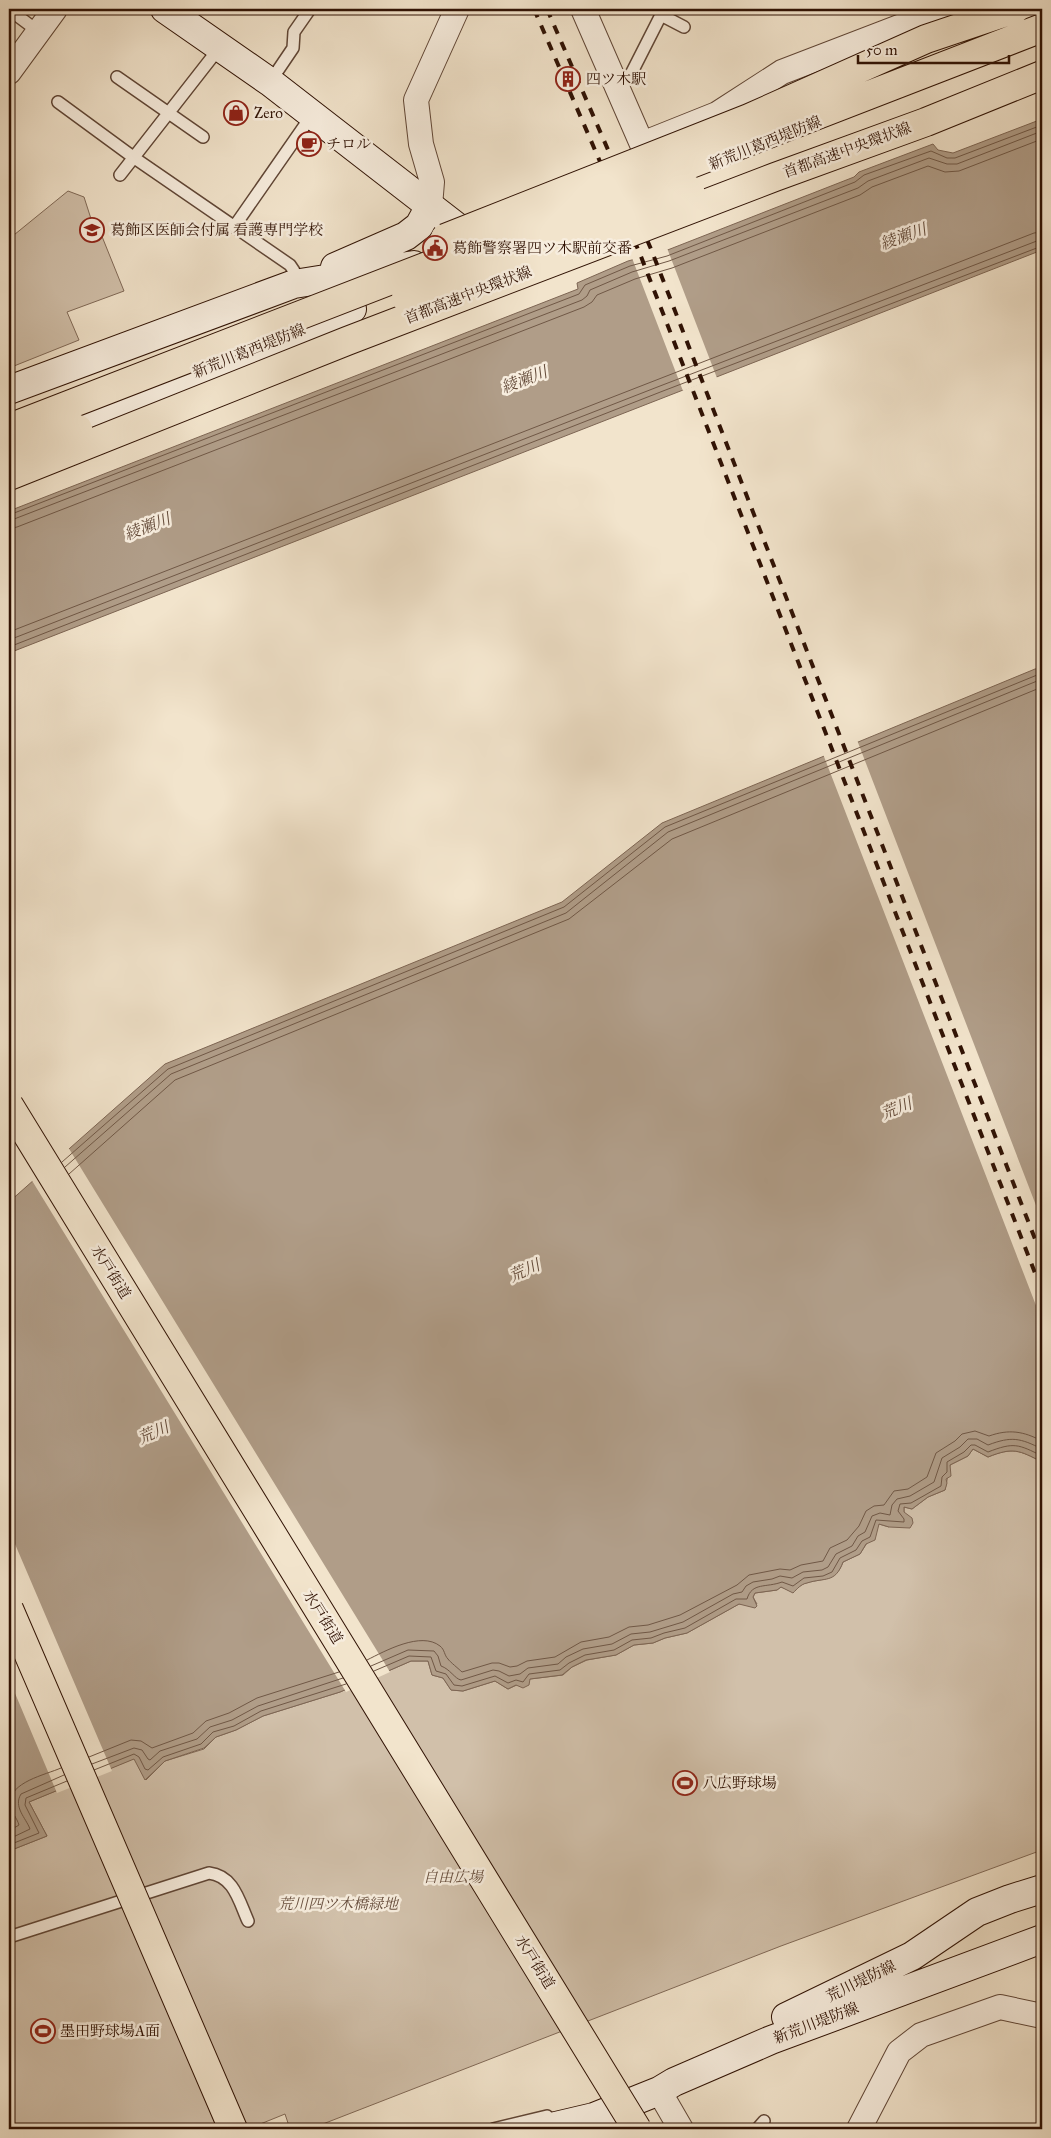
<svg xmlns="http://www.w3.org/2000/svg" width="1051" height="2138" font-family="'IM FELL Great Primer','Noto Serif JP',serif">
	<rect width="100%" height="100%" fill="#f2e4cc"/>
	<filter id="stains"><feTurbulence type="fractalNoise" baseFrequency=".004" numOctaves="4"/><feColorMatrix values="0 0 0 0 .2 0 0 0 0 .09 0 0 0 0 .02 0 0 0 .5 -.17"/></filter>
	<radialGradient id="worn" r=".72"><stop offset=".6" stop-color="#630" stop-opacity="0"/><stop offset="1" stop-color="#630" stop-opacity=".3"/></radialGradient>
	<!-- green -->
	<path fill="#d1c0aa" stroke="#806957" d="M 68,191 L 84,197 L 93,225 L 101,234 L 124,291 L 67,312 L 79,340 L 9,368 L 9,239 Z
		M 973,1449 L 988,1457 C 1013,1447 1019,1450 1042,1462 L 1042,1850 L 781,1946 L 310,2129 L 290,2129 L 285,2114 L 248,2129 L 9,2129 L 9,1851 L 47,1836 L 29,1802 L 135,1758 L 146,1780 L 165,1761 L 204,1749 L 216,1737 L 236,1730 L 263,1716 L 340,1692 L 411,1661 L 428,1661 L 432,1675 L 443,1678 L 451,1690 L 463,1691 L 495,1681 L 508,1689 L 530,1679 L 563,1675 L 572,1667 L 587,1660 L 616,1655 L 634,1645 L 653,1643 L 665,1638 L 687,1633 L 739,1604 L 757,1604 L 753,1597 L 755,1593 L 777,1590 L 781,1587 L 793,1592 C 797,1589 801,1584 806,1583 C 823,1578 836,1582 843,1562 L 860,1554 L 879,1524 L 889,1527 L 904,1512 L 904,1507 L 912,1509 L 928,1497 L 945,1490 L 950,1465 L 968,1456 Z"/>
	<!-- water -->
	<path fill="#b09d88" stroke="#7d6553" d="M 1042,119 L 1042,250 L 9,653 L 9,511 L 578,289 L 577,283 L 628,261 L 665,251 L 854,177 L 859,172 L 933,144 L 938,150 L 953,153 Z
		M 1042,668 L 1042,1462 C 1019,1450 1013,1447 988,1457 L 973,1449 L 968,1456 L 950,1465 L 951,1476 L 946,1479 L 947,1483 L 945,1490 L 928,1497 L 912,1509 L 904,1507 L 904,1512 L 912,1518 L 913,1523 L 910,1528 L 889,1527 L 879,1524 L 875,1540 L 866,1544 L 860,1554 L 843,1562 C 835,1584 825,1577 807,1583 C 801,1584 797,1589 793,1593 L 781,1587 L 777,1590 L 755,1593 L 753,1597 L 757,1606 L 755,1608 L 739,1604 L 687,1633 L 665,1638 L 653,1643 L 634,1645 L 616,1655 L 586,1660 L 572,1667 L 562,1675 L 530,1679 L 529,1685 L 523,1688 L 516,1685 L 508,1689 L 495,1681 L 463,1691 L 451,1690 L 443,1678 L 432,1675 L 428,1661 L 411,1661 L 340,1692 L 263,1716 L 236,1730 L 216,1737 L 204,1748 L 165,1761 L 145,1780 L 134,1759 L 29,1802 L 47,1836 L 9,1851 L 9,1202 L 165,1064 L 562,902 L 662,823 L 1035,669 Z"/>
	<!-- pier -->
	<path fill="#f2e4cc" d="M 667,248 L 717,378 L 683,391 L 632,258 Z
		M 857,740 L 1042,1221 L 1042,1321 L 823,754 Z
		M 68,1147 L 390,1672 L 346,1692 L 31,1179 Z
		M 9,1530 L 112,1771 L 57,1793 L 9,1679 Z"/>
	<g fill="none" stroke-linecap="round" stroke-linejoin="round">
		<!-- shore -->
		<path stroke="#705846" stroke-width="1" d="M 9,515 L 579,294 L 585,285 L 630,266 L 667,256 L 855,182 L 864,175 L 931,151 L 947,158 L 955,158 L 1042,125
			M 9,521 L 582,300 L 587,296 L 590,290 L 632,272 L 669,261 L 858,188 L 868,181 L 929,158 L 947,164 L 957,164 L 1042,131
			M 9,529 L 17,527 L 584,307 L 592,302 L 597,295 L 635,279 L 672,268 L 860,195 L 872,187 L 928,166 L 945,172 L 959,171 L 1042,139
			M 9,632 L 1034,233 L 1042,232
			M 9,640 L 660,386 L 1042,239
			M 9,647 L 663,391 L 1042,246
			M 62,1162 L 168,1069 L 564,907 L 665,827 L 1042,673
			M 65,1167 L 171,1074 L 566,913 L 668,832 L 1042,679
			M 69,1174 L 175,1080 L 569,919 L 672,839 L 1042,687
			M 367,1660 C 385,1651 421,1631 440,1646 C 445,1650 444,1655 448,1659 C 449,1661 460,1670 462,1672 L 492,1663 L 499,1663 L 510,1667 L 517,1666 L 527,1661 L 555,1657 L 581,1642 L 609,1637 L 629,1627 L 648,1625 L 680,1615 L 737,1585 L 749,1575 L 780,1569 L 790,1570 L 801,1565 L 823,1561 L 830,1548 L 847,1540 L 859,1526 L 866,1511 L 874,1506 L 884,1505 L 894,1491 L 908,1489 L 927,1477 L 936,1453 L 955,1441 L 962,1434 L 975,1431 L 989,1436 C 1009,1429 1023,1431 1042,1441
			M 371,1666 L 408,1650 L 434,1651 L 438,1656 L 441,1666 C 450,1669 455,1679 461,1680 L 493,1670 L 499,1671 L 509,1676 L 520,1674 L 528,1668 L 558,1664 L 566,1657 L 583,1649 L 612,1644 L 631,1634 L 650,1632 L 683,1622 L 733,1594 L 742,1592 L 746,1586 L 753,1582 L 772,1579 L 780,1576 L 792,1578 L 803,1572 L 822,1570 L 828,1567 L 836,1554 L 852,1546 L 858,1536 L 865,1532 L 872,1516 L 880,1513 L 890,1515 L 892,1505 L 897,1499 L 910,1496 L 934,1482 L 942,1458 L 960,1447 L 968,1439 L 977,1439 L 988,1445 C 1012,1436 1020,1438 1042,1449
			M 374,1671 L 409,1656 L 431,1657 L 436,1671 L 446,1674 L 454,1685 L 462,1686 L 495,1676 L 508,1683 L 516,1680 L 523,1682 L 529,1674 L 560,1670 L 569,1663 L 585,1655 L 614,1650 L 632,1640 L 651,1638 L 664,1633 L 685,1628 L 736,1599 L 747,1599 C 752,1582 766,1588 782,1582 L 793,1586 L 804,1578 L 823,1576 L 832,1572 L 840,1558 L 856,1550 L 862,1541 L 870,1537 L 876,1520 L 904,1522 L 904,1519 L 898,1511 L 900,1504 L 911,1503 L 941,1486 L 942,1477 L 947,1472 L 947,1462 L 964,1452 L 971,1445 L 975,1445 L 988,1452 C 1014,1442 1018,1444 1042,1456
			M 89,1757 L 131,1740 L 141,1741 L 152,1748 L 193,1733 L 206,1721 L 229,1713 L 257,1698 L 339,1672
			M 92,1764 L 134,1748 L 142,1750 L 148,1759 L 150,1760 L 160,1751 L 197,1739 L 210,1727 L 232,1720 L 258,1706 L 343,1678
			M 94,1770 L 134,1754 L 139,1757 L 145,1769 L 148,1770 L 163,1757 L 201,1744 L 213,1732 L 234,1726 L 261,1711 L 346,1684
			M 9,1831 L 19,1825 C 17,1818 11,1812 10,1804 C 9,1782 45,1775 61,1768
			M 9,1839 L 30,1829 C 26,1818 13,1807 21,1794 L 64,1775
			M 9,1845 L 39,1833 L 25,1805 L 26,1798 L 67,1781"/>
		<defs>
			<path id="lane" d="M 11,11 L 39,32
				M 117,77 L 203,137
				M 270,82 L 293,48 L 294,32 L 310,9
				M 618,87 L 629,78 L 661,15 L 684,27
				M 58,102 L 133,157 L 290,265 L 294,271 L 294,283
				M 120,175 L 220,47
				M 234,227 L 312,115
				M 9,1937 L 209,1873 C 234,1876 239,1901 248,1921
				M 493,2129 L 547,2116
				M 757,2129 L 764,2121"/>
			<path id="street" d="M 583,9 L 648,158
				M 9,72 L 55,9
				M 642,144 L 717,114 L 782,72 L 946,9
				M 430,206 L 432,182 L 421,144 L 416,100 L 457,9
				M 659,2091 L 681,2129
				M 859,2129 L 899,2052 L 921,2035 L 1000,2007 L 1042,2016"/>
			<path id="secondary" d="M 165,9 L 270,82 L 479,244
				M 335,267 L 406,236 L 419,226 L 430,206
				M 9,390 L 294,284 L 414,265
				M 52,432 L 352,309
				M 786,2017 L 912,1956 L 977,1912 L 1010,1899 L 1042,1889
				M 543,2129 L 594,2117 L 659,2091 L 674,2082 L 771,2040 L 1042,1939"/>
		</defs>
		<!-- lane casing -->
		<use href="#lane" stroke="#604636" stroke-width="14"/>
		<!-- street casing -->
		<use href="#street" stroke="#604636" stroke-width="26"/>
		<!-- secondary casing -->
		<use href="#secondary" stroke="#301204" stroke-width="30"/>
		<!-- lane -->
		<use href="#lane" stroke="#f7edde" stroke-width="11"/>
		<!-- street -->
		<use href="#street" stroke="#f7edde" stroke-width="24"/>
		<!-- secondary -->
		<use href="#secondary" stroke="#f7edde" stroke-width="28"/>
		<!-- rail -->
		<path stroke="#301204" stroke-width="4" stroke-dasharray="9 9" stroke-linecap="butt" d="M 534,9 L 640,254 L 1042,1291
			M 547,9 L 651,249 L 1042,1257"/>
		<defs>
			<path id="highway-bridge" d="M 445,238 L 749,118 L 926,39 L 1015,9
				M 406,298 L 556,238 L 690,190
				M 9,428 L 1042,28
				M 9,451 L 50,440 L 78,429
				M 9,476 L 347,341 L 775,177 L 926,122 L 1042,75
				M 9,1105 L 637,2129
				M 9,1609 L 233,2129"/>
		</defs>
		<!-- highway-bridge casing -->
		<use href="#highway-bridge" stroke="#301204" stroke-width="30" stroke-linecap="butt"/>
		<!-- highway-bridge -->
		<use href="#highway-bridge" stroke="#f2e4cc" stroke-width="28"/>
	</g>
	<!-- icons -->
	<defs>
		<symbol id="building-ring" viewBox="-11 -11 22 22"><circle r="9.5" fill="#f7edde" stroke="#8f2418" stroke-width="1.5"/><path d="M-4-6H4V6H1V3H-1V6H-4ZM-2.5-4.3h1.7v1.8h-1.7ZM.8-4.3h1.7v1.8H.8ZM-2.5-1h1.7V.8h-1.7ZM.8-1h1.7V.8H.8Z" fill="#8f2418"/></symbol>
		<symbol id="shop-ring" viewBox="-11 -11 22 22"><circle r="9.5" fill="#f7edde" stroke="#8f2418" stroke-width="1.5"/><path d="M-5-2.5h2.3a2.7 3.5 0 0 1 5.4 0H5L5.5 6h-11ZM-1.5-2.5h3a1.5 2.3 0 0 0-3 0Z" fill="#8f2418"/></symbol>
		<symbol id="cafe-ring" viewBox="-11 -11 22 22"><circle r="9.5" fill="#f7edde" stroke="#8f2418" stroke-width="1.5"/><path d="M-5.5-4.5H6V0H3Q3 3.5 0 3.5H-2.5Q-5.5 3.5-5.5 0ZM3-3.2v2h1.7v-2ZM-6 4.5H4V6H-6Z" fill="#8f2418"/></symbol>
		<symbol id="university-ring" viewBox="-11 -11 22 22"><circle r="9.5" fill="#f7edde" stroke="#8f2418" stroke-width="1.5"/><path d="M0-5L7-2L0 1L-7-2ZM-4 1L0 2.5L4 1V4Q0 6-4 4Z" fill="#8f2418"/></symbol>
		<symbol id="civic-ring" viewBox="-11 -11 22 22"><circle r="9.5" fill="#f7edde" stroke="#8f2418" stroke-width="1.5"/><path d="M-.6-6.5H3V-4.5H.6V-3L4-1V1h2V6H-6V1h2V-1L-.6-3ZM-1.2 2.5V6h2.4V2.5Z" fill="#8f2418"/></symbol>
		<symbol id="stadium-ring" viewBox="-11 -11 22 22"><circle r="9.5" fill="#f7edde" stroke="#8f2418" stroke-width="1.5"/><path d="M0-5a6.5 5 0 1 0 0 10a6.5 5 0 1 0 0-10ZM-3.5-1.8h7v3.6h-7Z" fill="#8f2418"/></symbol>
	</defs>
	<g fill-rule="evenodd">
		<use href="#building-ring" x="554" y="65" width="28" height="28"/>
		<use href="#shop-ring" x="222" y="99" width="28" height="28"/>
		<use href="#cafe-ring" x="295" y="130" width="28" height="28"/>
		<use href="#university-ring" x="78" y="216" width="28" height="28"/>
		<use href="#civic-ring" x="421" y="234" width="28" height="28"/>
		<use href="#stadium-ring" x="671" y="1769" width="28" height="28"/>
		<use href="#stadium-ring" x="29" y="2017" width="28" height="28"/>
	</g>
	<g text-anchor="middle" stroke-width="5" stroke-linejoin="round" paint-order="stroke">
		<!-- poi labels -->
		<g font-size="15" fill="#301204" stroke="#f7edde" text-anchor="start">
			<text x="586" y="84">四ツ木駅</text>
			<text x="254" y="118">Zero</text>
			<text x="326" y="149">チロル</text>
			<text x="110" y="235">葛飾区医師会付属 看護専門学校</text>
			<text x="452" y="253">葛飾警察署四ツ木駅前交番</text>
			<text x="702" y="1788">八広野球場</text>
			<text x="60" y="2036">墨田野球場A面</text>
		</g>
		<!-- street labels -->
		<g font-size="15" fill="#301204" stroke="#f7edde">
			<text transform="translate(765 143) rotate(-22)" y="5">新荒川葛西堤防線</text>
			<text transform="translate(847 150) rotate(-20)" y="5">首都高速中央環状線</text>
			<text transform="translate(468 295) rotate(-21)" y="5">首都高速中央環状線</text>
			<text transform="translate(249 351) rotate(-22)" y="5">新荒川葛西堤防線</text>
			<text transform="translate(111 1272) rotate(58)" y="5">水戸街道</text>
			<text transform="translate(323 1617) rotate(58)" y="5">水戸街道</text>
			<text transform="translate(535 1962) rotate(58)" y="5">水戸街道</text>
			<text transform="translate(861 1981) rotate(-26)" y="5">荒川堤防線</text>
			<text transform="translate(816 2023) rotate(-21)" y="5">新荒川堤防線</text>
		</g>
		<!-- park labels -->
		<g font-size="15" font-style="italic" fill="#684f3e" stroke="#f7edde">
			<text x="453" y="1882">自由広場</text>
			<text x="338" y="1909">荒川四ツ木橋緑地</text>
		</g>
		<!-- water labels -->
		<g font-size="16" font-style="italic" fill="#634a39" stroke="#f7edde">
			<text transform="translate(903 236) rotate(-20)" y="6">綾瀬川</text>
			<text transform="translate(524 379) rotate(-21)" y="6">綾瀬川</text>
			<text transform="translate(147 526) rotate(-21)" y="6">綾瀬川</text>
			<text transform="translate(896 1108) rotate(-22)" y="6">荒川</text>
			<text transform="translate(524 1270) rotate(-24)" y="6">荒川</text>
			<text transform="translate(153 1432) rotate(-24)" y="6">荒川</text>
		</g>
	</g>
	<!-- margin -->
	<rect width="1051" height="2138" fill="none" stroke="#f2e4cc" stroke-width="30"/>
	<rect x="10" y="10" width="1031" height="2118" fill="none" stroke="#301204" stroke-width="2.5"/>
	<rect x="15" y="15" width="1021" height="2108" fill="none" stroke="#301204"/>
	<!-- scale -->
	<path d="M858 55v8h151v-8" fill="none" stroke="#301204" stroke-width="2.5"/>
	<text x="866" y="55" font-size="15" fill="#301204" stroke="#f7edde" stroke-width="4" paint-order="stroke">50 m</text>
	<rect width="100%" height="100%" filter="url(#stains)"/>
	<rect width="100%" height="100%" fill="url(#worn)"/>
</svg>
